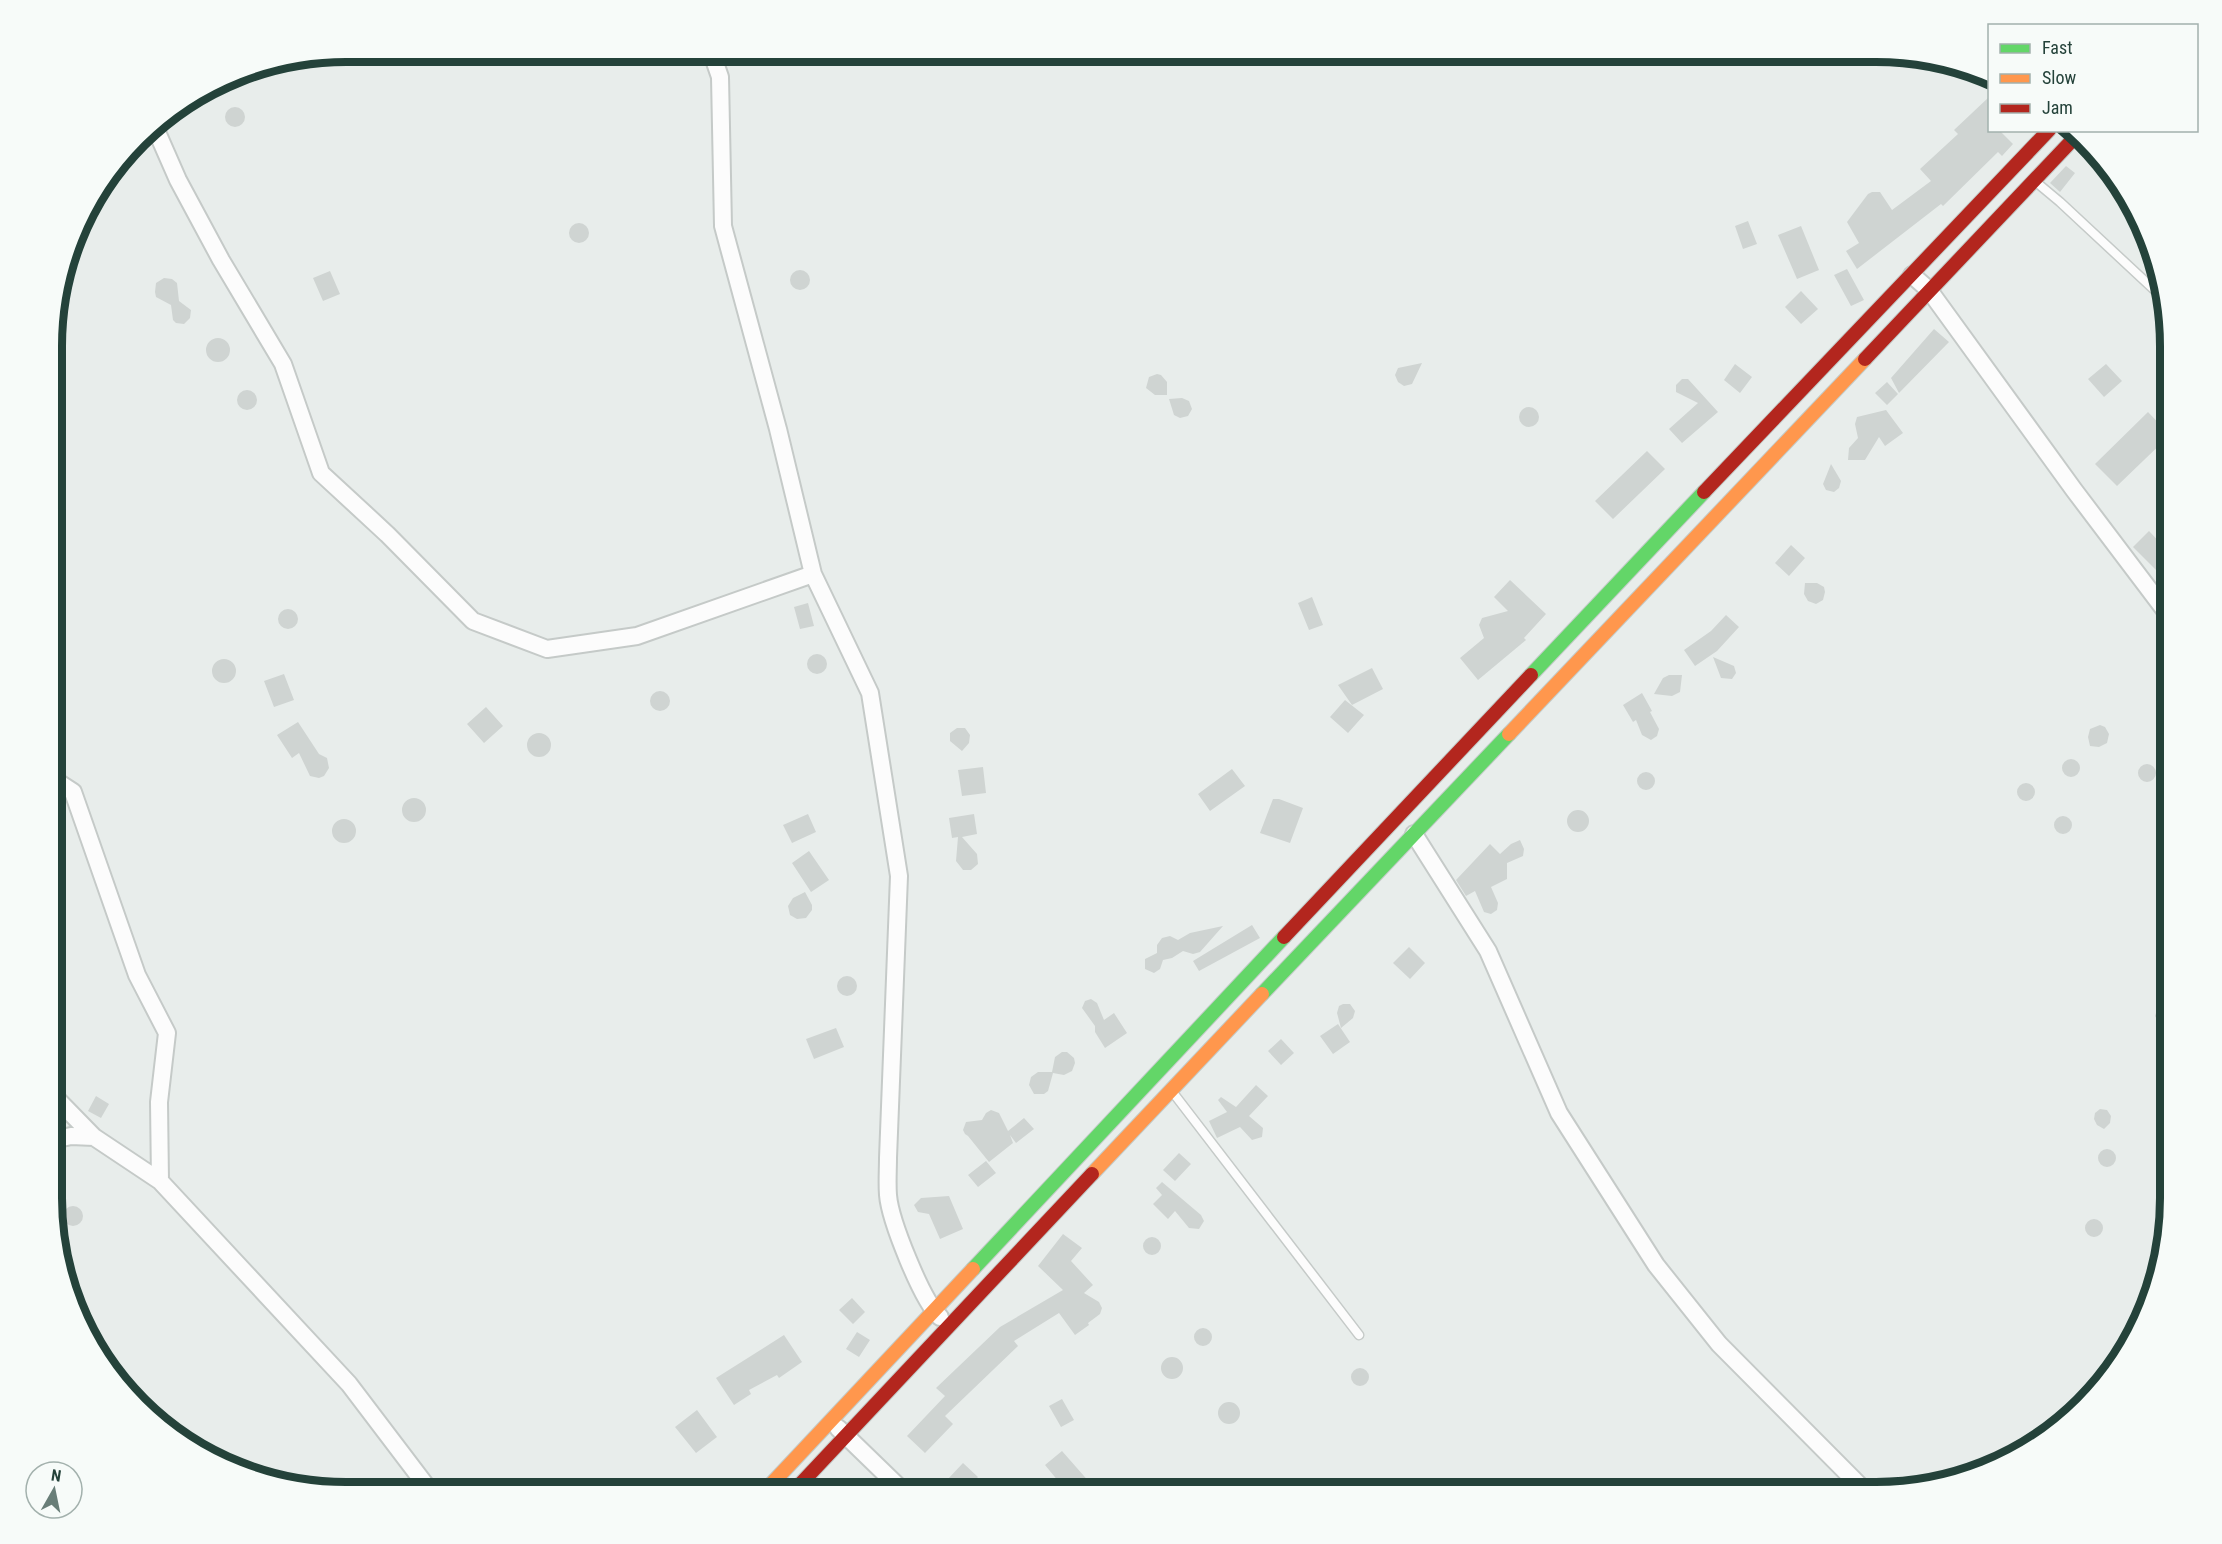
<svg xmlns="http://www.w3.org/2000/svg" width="2222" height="1544" font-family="'Roboto Condensed',sans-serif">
	<rect width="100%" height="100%" fill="#e8edeb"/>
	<!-- building -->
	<path fill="#cfd4d2" d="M 1989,97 L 1989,130 L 1999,130 L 2013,144 L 2002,156 L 1998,152 L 1943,206 L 1941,204 L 1857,269 L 1846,251 L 1859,243 L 1847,222 L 1868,194 L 1872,192 L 1880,192 L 1892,210 L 1931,181 L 1920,169 L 1958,134 L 1954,130 Z
		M225 117a10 10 0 1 1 20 0a10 10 0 1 1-20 0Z
		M 2066,166 L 2075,173 L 2060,192 L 2050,183 Z
		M 1748,221 L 1757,244 L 1743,249 L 1735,226 Z
		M569 233a10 10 0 1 1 20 0a10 10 0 1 1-20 0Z
		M 1801,226 L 1819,270 L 1797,279 L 1778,235 Z
		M 1847,269 L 1864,300 L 1851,306 L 1834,275 Z
		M790 280a10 10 0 1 1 20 0a10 10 0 1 1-20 0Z
		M 330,271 L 340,294 L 323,301 L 313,278 Z
		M 164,278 L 172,279 L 177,283 L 179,301 L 191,310 L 190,318 L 184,324 L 176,323 L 173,320 L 171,305 L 156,297 L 155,292 L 156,283 Z
		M 1801,291 L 1818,309 L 1801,324 L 1785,307 Z
		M 1934,329 L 1949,342 L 1899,393 L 1891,378 Z
		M206 350a12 12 0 1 1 24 0a12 12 0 1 1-24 0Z
		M 1422,363 L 1412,384 L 1404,386 L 1398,382 L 1395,375 L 1398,368 Z
		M 1735,364 L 1752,377 L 1740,393 L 1724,380 Z
		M 2106,364 L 2122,381 L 2104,397 L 2088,379 Z
		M 1157,374 L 1161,375 L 1167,382 L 1167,395 L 1155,395 L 1146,388 L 1149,377 Z
		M 1682,379 L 1688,379 L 1718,412 L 1682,443 L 1669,429 L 1698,403 L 1676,392 L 1676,385 Z
		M 1887,382 L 1898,394 L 1887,405 L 1875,393 Z
		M237 400a10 10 0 1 1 20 0a10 10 0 1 1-20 0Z
		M 1182,398 L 1189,401 L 1192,409 L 1188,416 L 1180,418 L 1174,415 L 1169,399 Z
		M1519 417a10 10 0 1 1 20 0a10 10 0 1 1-20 0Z
		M 1886,410 L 1903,433 L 1885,446 L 1879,437 L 1865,460 L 1848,460 L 1849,448 L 1858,438 L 1855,424 L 1857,417 Z
		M 2148,412 L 2170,435 L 2117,486 L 2095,464 Z
		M 1647,451 L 1665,469 L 1613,519 L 1595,501 Z
		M 1831,464 L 1841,481 L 1839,488 L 1834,492 L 1826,490 L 1823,484 Z
		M 2149,531 L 2170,553 L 2170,564 L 2160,574 L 2133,547 Z
		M 1791,545 L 1805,558 L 1789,576 L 1775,563 Z
		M 1510,580 L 1546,614 L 1524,638 L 1526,640 L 1478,680 L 1460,658 L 1484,638 L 1479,625 L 1482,618 L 1508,611 L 1494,597 Z
		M 1805,583 L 1817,583 L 1824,587 L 1825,592 L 1823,600 L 1816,604 L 1808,601 L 1804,594 Z
		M 1312,597 L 1323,625 L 1309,630 L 1298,603 Z
		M 808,603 L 814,626 L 800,629 L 794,607 Z
		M278 619a10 10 0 1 1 20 0a10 10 0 1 1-20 0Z
		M 1726,615 L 1739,627 L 1717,651 L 1695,666 L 1684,650 L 1711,631 Z
		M807 664a10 10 0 1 1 20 0a10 10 0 1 1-20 0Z
		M 1713,657 L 1734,666 L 1736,673 L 1732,679 L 1721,678 Z
		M212 671a12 12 0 1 1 24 0a12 12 0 1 1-24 0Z
		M 1372,668 L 1383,689 L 1352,705 L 1338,685 Z
		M 284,674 L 294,700 L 274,707 L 264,681 Z
		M 1669,675 L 1682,675 L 1680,692 L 1672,696 L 1654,694 L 1663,678 Z
		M650 701a10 10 0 1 1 20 0a10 10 0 1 1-20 0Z
		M 1642,693 L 1652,711 L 1650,712 L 1659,729 L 1657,736 L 1651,740 L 1642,735 L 1636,720 L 1633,722 L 1623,705 Z
		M 1345,700 L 1364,715 L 1348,733 L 1330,717 Z
		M 486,707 L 503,726 L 484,743 L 467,724 Z
		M 298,722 L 319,754 L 327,758 L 329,768 L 324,776 L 319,778 L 310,776 L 299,753 L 292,758 L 277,735 Z
		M 2100,725 L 2105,727 L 2109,734 L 2107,743 L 2099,747 L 2090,746 L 2088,737 L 2090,729 Z
		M 957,728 L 965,728 L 970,735 L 969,743 L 962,751 L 950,741 L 950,733 Z
		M527 745a12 12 0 1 1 24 0a12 12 0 1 1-24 0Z
		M2062 768a9 9 0 1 1 18 0a9 9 0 1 1-18 0Z
		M2138 773a9 9 0 1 1 18 0a9 9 0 1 1-18 0Z
		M 983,767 L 986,793 L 962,796 L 958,770 Z
		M 1232,769 L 1245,786 L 1210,811 L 1198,794 Z
		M1637 781a9 9 0 1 1 18 0a9 9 0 1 1-18 0Z
		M2017 792a9 9 0 1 1 18 0a9 9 0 1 1-18 0Z
		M402 810a12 12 0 1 1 24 0a12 12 0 1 1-24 0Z
		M 1273,799 L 1279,799 L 1303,808 L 1290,843 L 1260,833 Z
		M1567 821a11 11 0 1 1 22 0a11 11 0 1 1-22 0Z
		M 808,814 L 816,832 L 792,843 L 783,825 Z
		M 974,814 L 977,834 L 962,837 L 977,854 L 978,864 L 971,870 L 963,870 L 956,861 L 958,837 L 952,838 L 949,818 Z
		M2054 825a9 9 0 1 1 18 0a9 9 0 1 1-18 0Z
		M332 831a12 12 0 1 1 24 0a12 12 0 1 1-24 0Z
		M 1520,840 L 1524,849 L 1523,856 L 1507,863 L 1507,879 L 1491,887 L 1498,903 L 1497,910 L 1491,914 L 1484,912 L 1475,891 L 1466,896 L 1456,880 L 1490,844 L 1500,854 L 1511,844 Z
		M 809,851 L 829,880 L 811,892 L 792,863 Z
		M 805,892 L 812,905 L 812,910 L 806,918 L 797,919 L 790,915 L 788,906 L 793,898 Z
		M 1252,925 L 1260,938 L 1199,971 L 1193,961 Z
		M 1223,926 L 1200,952 L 1193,954 L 1183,951 L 1172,958 L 1163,960 L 1160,969 L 1154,973 L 1145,969 L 1145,959 L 1157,953 L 1157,945 L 1162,938 L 1170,936 L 1178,940 L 1190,933 Z
		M 1409,947 L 1425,963 L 1410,979 L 1393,963 Z
		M837 986a10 10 0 1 1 20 0a10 10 0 1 1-20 0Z
		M 1091,999 L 1097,1003 L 1104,1020 L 1114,1013 L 1127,1033 L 1105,1048 L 1095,1032 L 1095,1026 L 1082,1008 L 1085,1001 Z
		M 2170,1003 L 2170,1028 L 2159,1023 L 2155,1016 L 2157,1010 Z
		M 1343,1004 L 1350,1004 L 1355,1011 L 1353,1018 L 1341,1028 L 1337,1013 L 1339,1006 Z
		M 1338,1024 L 1350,1042 L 1333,1054 L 1320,1036 Z
		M 836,1028 L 844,1047 L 814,1059 L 806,1039 Z
		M 1281,1039 L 1294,1053 L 1281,1065 L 1268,1051 Z
		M 1062,1052 L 1067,1052 L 1074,1058 L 1075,1063 L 1072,1071 L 1064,1075 L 1053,1073 L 1048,1091 L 1044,1094 L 1034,1094 L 1029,1085 L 1031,1077 L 1038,1072 L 1052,1072 L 1055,1057 Z
		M 1256,1085 L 1268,1096 L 1249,1116 L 1263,1128 L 1262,1137 L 1252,1140 L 1240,1127 L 1217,1138 L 1209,1121 L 1227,1112 L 1218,1100 L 1221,1097 L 1236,1107 Z
		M 96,1096 L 109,1104 L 101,1118 L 88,1111 Z
		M 2100,1109 L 2107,1110 L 2111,1116 L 2110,1123 L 2104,1129 L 2097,1125 L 2094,1119 L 2095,1113 Z
		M 991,1110 L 999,1113 L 1008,1131 L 1024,1118 L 1034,1129 L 1016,1143 L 1010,1135 L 1013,1143 L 989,1162 L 968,1136 L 965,1134 L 963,1130 L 966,1122 L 982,1120 L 986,1113 Z
		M2098 1158a9 9 0 1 1 18 0a9 9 0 1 1-18 0Z
		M 1179,1153 L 1191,1164 L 1175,1181 L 1163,1170 Z
		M 986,1161 L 996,1173 L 978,1187 L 968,1175 Z
		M 1162,1182 L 1201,1215 L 1204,1221 L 1199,1229 L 1189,1228 L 1175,1211 L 1168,1219 L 1153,1204 L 1162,1195 L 1156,1188 Z
		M 949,1196 L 963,1229 L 940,1239 L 929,1214 L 918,1212 L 914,1205 L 921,1198 Z
		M63 1216a10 10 0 1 1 20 0a10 10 0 1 1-20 0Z
		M2085 1228a9 9 0 1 1 18 0a9 9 0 1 1-18 0Z
		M 1063,1234 L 1082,1248 L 1071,1261 L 1093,1285 L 1084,1293 L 1099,1302 L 1102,1308 L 1100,1314 L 1088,1323 L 1089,1325 L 1075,1335 L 1059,1313 L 1014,1341 L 1018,1346 L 945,1416 L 953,1424 L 925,1453 L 907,1436 L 945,1396 L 936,1388 L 1000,1327 L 1063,1290 L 1038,1266 Z
		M1143 1246a9 9 0 1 1 18 0a9 9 0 1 1-18 0Z
		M 852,1298 L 865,1312 L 853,1324 L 839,1310 Z
		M1194 1337a9 9 0 1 1 18 0a9 9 0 1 1-18 0Z
		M 857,1332 L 870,1340 L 859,1357 L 846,1349 Z
		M 784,1335 L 802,1362 L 779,1378 L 777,1375 L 749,1390 L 751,1394 L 734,1405 L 716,1378 Z
		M1161 1368a11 11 0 1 1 22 0a11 11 0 1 1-22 0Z
		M1351 1377a9 9 0 1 1 18 0a9 9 0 1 1-18 0Z
		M 1062,1399 L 1074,1420 L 1061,1427 L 1049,1406 Z
		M1218 1413a11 11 0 1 1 22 0a11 11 0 1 1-22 0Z
		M 697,1410 L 717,1437 L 696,1453 L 675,1427 Z
		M 1062,1451 L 1091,1484 L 1081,1493 L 1068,1493 L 1045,1465 Z
		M 963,1463 L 978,1477 L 963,1493 L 961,1493 L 947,1480 Z"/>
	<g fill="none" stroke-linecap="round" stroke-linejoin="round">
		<defs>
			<path id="lane" d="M 2036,182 L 2060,202 L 2162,297
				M 1171,1090 L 1359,1335"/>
			<path id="street" d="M 711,51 L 720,77 L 723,226 L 778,429 L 813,574 L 870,693 L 899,876 L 888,1158 C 888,1170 887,1182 888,1195 C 890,1220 922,1301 940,1317
				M 153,123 L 178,180 L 221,260 L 283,364 L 321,473 L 387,534 L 473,621 L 547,649 L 637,636 L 813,574
				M 1912,275 L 1929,290 L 2074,490 L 2170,617
				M 53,779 L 73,792 L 137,975 L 167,1033 L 159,1102 L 160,1181 L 349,1384 L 431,1492
				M 1414,834 L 1488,951 L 1559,1113 L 1656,1265 L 1719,1344 L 1867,1493
				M 53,1095 L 94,1137 L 160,1181
				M 53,1140 L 71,1136 L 94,1137
				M 838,1428 L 905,1493"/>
			<path id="fast" d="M 1531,675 L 1704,492
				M 1262,994 L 1509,734
				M 973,1269 L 1284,937"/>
			<path id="slow" d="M 1509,734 L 1865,359
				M 1092,1174 L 1262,994
				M 763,1493 L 973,1269"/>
			<path id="jam" d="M 1865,359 L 2079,133
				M 1704,492 L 2049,130
				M 1284,937 L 1531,675
				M 792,1493 L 1092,1174"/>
		</defs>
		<!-- lane casing -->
		<use href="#lane" stroke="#c5cac8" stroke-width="11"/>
		<!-- street casing -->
		<use href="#street" stroke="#c5cac8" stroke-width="20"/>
		<!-- fast casing -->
		<use href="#fast" stroke="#c3cbc8" stroke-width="16"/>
		<!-- slow casing -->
		<use href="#slow" stroke="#c3cbc8" stroke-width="16"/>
		<!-- jam casing -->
		<use href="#jam" stroke="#c3cbc8" stroke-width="16"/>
		<!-- lane -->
		<use href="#lane" stroke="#fcfcfc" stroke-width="8"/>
		<!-- street -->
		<use href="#street" stroke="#fcfcfc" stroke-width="16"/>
		<!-- fast -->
		<use href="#fast" stroke="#63d668" stroke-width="14"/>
		<!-- slow -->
		<use href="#slow" stroke="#ff974d" stroke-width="14"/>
		<!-- jam -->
		<use href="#jam" stroke="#b3261e" stroke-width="14"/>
	</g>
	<!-- crop -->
	<path d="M0 0H2222V1544H0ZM346 62H1876A284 284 0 0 1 2160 346V1198A284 284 0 0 1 1876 1482H346A284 284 0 0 1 62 1198V346A284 284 0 0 1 346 62Z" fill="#f7fbf9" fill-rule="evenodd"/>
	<path fill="none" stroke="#24423a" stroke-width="8" d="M346 62H1876A284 284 0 0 1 2160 346V1198A284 284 0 0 1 1876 1482H346A284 284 0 0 1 62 1198V346A284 284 0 0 1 346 62Z"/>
	<!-- legend -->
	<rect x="1988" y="24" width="210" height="108" fill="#f7fbf9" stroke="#a3b1ad" stroke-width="1.5"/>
	<rect x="2000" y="44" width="30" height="9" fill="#63d668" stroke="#a3b1ad" stroke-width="1.5"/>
	<text x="2042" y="54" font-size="18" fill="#24423a">Fast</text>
	<rect x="2000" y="74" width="30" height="9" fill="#ff974d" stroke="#a3b1ad" stroke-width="1.5"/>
	<text x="2042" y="84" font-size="18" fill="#24423a">Slow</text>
	<rect x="2000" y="104" width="30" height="9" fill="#b3261e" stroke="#a3b1ad" stroke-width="1.5"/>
	<text x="2042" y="114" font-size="18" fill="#24423a">Jam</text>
	<!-- north arrow -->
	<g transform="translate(54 1490) rotate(9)"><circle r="28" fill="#f7fbf9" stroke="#a3b1ad" stroke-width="1.5"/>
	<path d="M0-4.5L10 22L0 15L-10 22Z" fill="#697e78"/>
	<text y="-9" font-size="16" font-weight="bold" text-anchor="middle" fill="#24423a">N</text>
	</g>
</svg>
